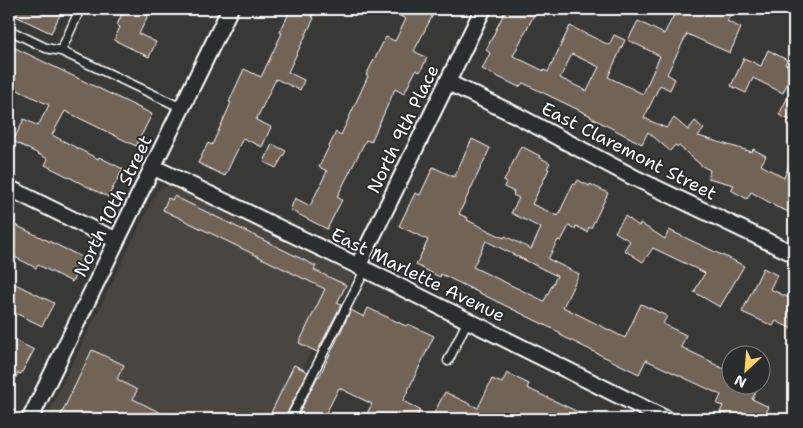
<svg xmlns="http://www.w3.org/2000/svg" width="803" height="428" font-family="'Shantell Sans',sans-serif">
	<rect width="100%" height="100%" fill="#383836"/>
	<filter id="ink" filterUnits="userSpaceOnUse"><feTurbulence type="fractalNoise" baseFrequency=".02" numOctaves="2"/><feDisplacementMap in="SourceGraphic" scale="10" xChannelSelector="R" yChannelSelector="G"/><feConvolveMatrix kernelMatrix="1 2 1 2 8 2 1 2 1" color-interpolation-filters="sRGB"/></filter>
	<g filter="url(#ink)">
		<!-- built -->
		<path fill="#494540" d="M 169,185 L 353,275 L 316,352 L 311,351 L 278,419 L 45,419 L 157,191 Z"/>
		<!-- building -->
		<path fill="#716457" stroke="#fff" fill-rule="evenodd" d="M 9,9 L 63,9 L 51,33 L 9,13 Z
			M 124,9 L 151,9 L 139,34 L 156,42 L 149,57 L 114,40 L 120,27 L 117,25 Z
			M 291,9 L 316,9 L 312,17 L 314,18 L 288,72 L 304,80 L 300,90 L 276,79 L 256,120 L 271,127 L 262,147 L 243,138 L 225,176 L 198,163 L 208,143 L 212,145 L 231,103 L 229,102 L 244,69 L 261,77 L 282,33 L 280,32 Z
			M 385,9 L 436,9 L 414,51 L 427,58 L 420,72 L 416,70 L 404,94 L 395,89 L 371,142 L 366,140 L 337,197 L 342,200 L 327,229 L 290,210 L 295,198 L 310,206 L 327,171 L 319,167 L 336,132 L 341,135 L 368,76 L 366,75 L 386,37 L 395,41 L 406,19 Z
			M 506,9 L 537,9 L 513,56 L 544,71 L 544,70 L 548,72 L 570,26 L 609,45 L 614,35 L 625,40 L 608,77 L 643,94 L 660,56 L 628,40 L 638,21 L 664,34 L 677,9 L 719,9 L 731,14 L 727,21 L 741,28 L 730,53 L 687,34 L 667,74 L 675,79 L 670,90 L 660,85 L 644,118 L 666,128 L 674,118 L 688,130 L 695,121 L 704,129 L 698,136 L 752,152 L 753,149 L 766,156 L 761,165 L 784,178 L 793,155 L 794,155 L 794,214 L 774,206 L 774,205 L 751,192 L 747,199 L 731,190 L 734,185 L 708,178 L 710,170 L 702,166 L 679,146 L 678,147 L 675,145 L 670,151 L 648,132 L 642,144 L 590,117 L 591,116 L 523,83 L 519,87 L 482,69 L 490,53 L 486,50 ZM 572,54 L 599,67 L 587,91 L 560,78 Z
			M 9,45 L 152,114 L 136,146 L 65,111 L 52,135 L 98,159 L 99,157 L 123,169 L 108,197 L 45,165 L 48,159 L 13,141 L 24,119 L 38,126 L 49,105 L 9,86 Z
			M 768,50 L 787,60 L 785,64 L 794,68 L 783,93 L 753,78 L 746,93 L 731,86 L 744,58 L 761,66 Z
			M 794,84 L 794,122 L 779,115 Z
			M 472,139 L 490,148 L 459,214 L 468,218 L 467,220 L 504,238 L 505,236 L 531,249 L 541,228 L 511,213 L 519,198 L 513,195 L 514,192 L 504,187 L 506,182 L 504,181 L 521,146 L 540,156 L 539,157 L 550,163 L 547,168 L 549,169 L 532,204 L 558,216 L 573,184 L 575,185 L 578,180 L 589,186 L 590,184 L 608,193 L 591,228 L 589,227 L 587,232 L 576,226 L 575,229 L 569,226 L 561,241 L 558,240 L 548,259 L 579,274 L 563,307 L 625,338 L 641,304 L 667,316 L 663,324 L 686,335 L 681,347 L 712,362 L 712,363 L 730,372 L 730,386 L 748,386 L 757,390 L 752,399 L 769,407 L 763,419 L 735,419 L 720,412 L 723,406 L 717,404 L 721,395 L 646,360 L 639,374 L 560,335 L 561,333 L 441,274 L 440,277 L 416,265 L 428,240 L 399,226 L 415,193 L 420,195 L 433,167 L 454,177 ZM 486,241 L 557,276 L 544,301 L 473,267 Z
			M 272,144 L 286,151 L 276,168 L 264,162 Z
			M 174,196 L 316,266 L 314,270 L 346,285 L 337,303 L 341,305 L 317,352 L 299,343 L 325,289 L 163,210 L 168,198 L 172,200 Z
			M 625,216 L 639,226 L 640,223 L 665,239 L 669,230 L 726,257 L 727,257 L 744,266 L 720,307 L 694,292 L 705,273 L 653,248 L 643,262 L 624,250 L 630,241 L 615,232 Z
			M 9,222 L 84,258 L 72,282 L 38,265 L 36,268 L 9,254 Z
			M 763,268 L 777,275 L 770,289 L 794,300 L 794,330 L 776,321 L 773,326 L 742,312 Z
			M 9,281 L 54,303 L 42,326 L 9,310 Z
			M 368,308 L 406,326 L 408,324 L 434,336 L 403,401 L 420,410 L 416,419 L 364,419 L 372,404 L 339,388 L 323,419 L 296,419 L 318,376 L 319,377 L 351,310 L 364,317 Z
			M 9,337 L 34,350 L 21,374 L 18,373 L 9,392 Z
			M 92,350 L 124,365 L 117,379 L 137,390 L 133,399 L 173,419 L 59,419 Z
			M 294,365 L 308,372 L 284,419 L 268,419 Z
			M 507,373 L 529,384 L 527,388 L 593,419 L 441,419 L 433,415 L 445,392 L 478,408 L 492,379 L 502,383 Z"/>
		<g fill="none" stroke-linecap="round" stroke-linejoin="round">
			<defs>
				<path id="lane" d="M 9,30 L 46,48 L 61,51 L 182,108
					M 61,51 L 80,9
					M 448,361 L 468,320
					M 290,419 L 365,270"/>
				<path id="street" d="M 447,82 L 516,115 L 633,177 L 794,254
					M 153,167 L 358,266 L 666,419
					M 9,188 L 96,231 L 117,240
					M 358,266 L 483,9
					M 30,419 L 117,240 L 230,9"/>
			</defs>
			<!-- lane casing -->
			<use href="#lane" stroke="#fff" stroke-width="11"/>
			<!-- street casing -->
			<use href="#street" stroke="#fff" stroke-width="19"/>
			<!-- lane -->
			<use href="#lane" stroke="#2a2d2e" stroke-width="8"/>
			<!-- street -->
			<use href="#street" stroke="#2a2d2e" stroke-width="15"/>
		</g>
	</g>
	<g text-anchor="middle" stroke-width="4" stroke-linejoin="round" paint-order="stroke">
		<!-- street labels -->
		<g font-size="18" fill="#fff" stroke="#2a2d2e">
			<text transform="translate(403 129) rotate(-64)" y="6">North 9th Place</text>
			<text transform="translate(629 151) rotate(27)" y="6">East Claremont Street</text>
			<text transform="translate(113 206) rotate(-64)" y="6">North 10th Street</text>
			<text transform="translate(418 275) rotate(26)" y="6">East Marlette Avenue</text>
		</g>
	</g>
	<!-- margin -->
	<rect width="803" height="428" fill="none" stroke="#2a2d2e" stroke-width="30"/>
	<rect x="15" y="15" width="773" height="398" fill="none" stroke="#fff" stroke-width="2" filter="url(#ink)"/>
	<!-- north arrow -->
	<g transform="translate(746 370) rotate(206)"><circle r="24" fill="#2a2d2e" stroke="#7f8182"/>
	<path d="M0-4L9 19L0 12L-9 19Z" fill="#ffd166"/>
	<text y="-8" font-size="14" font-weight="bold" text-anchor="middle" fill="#ffffff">N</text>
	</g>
</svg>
